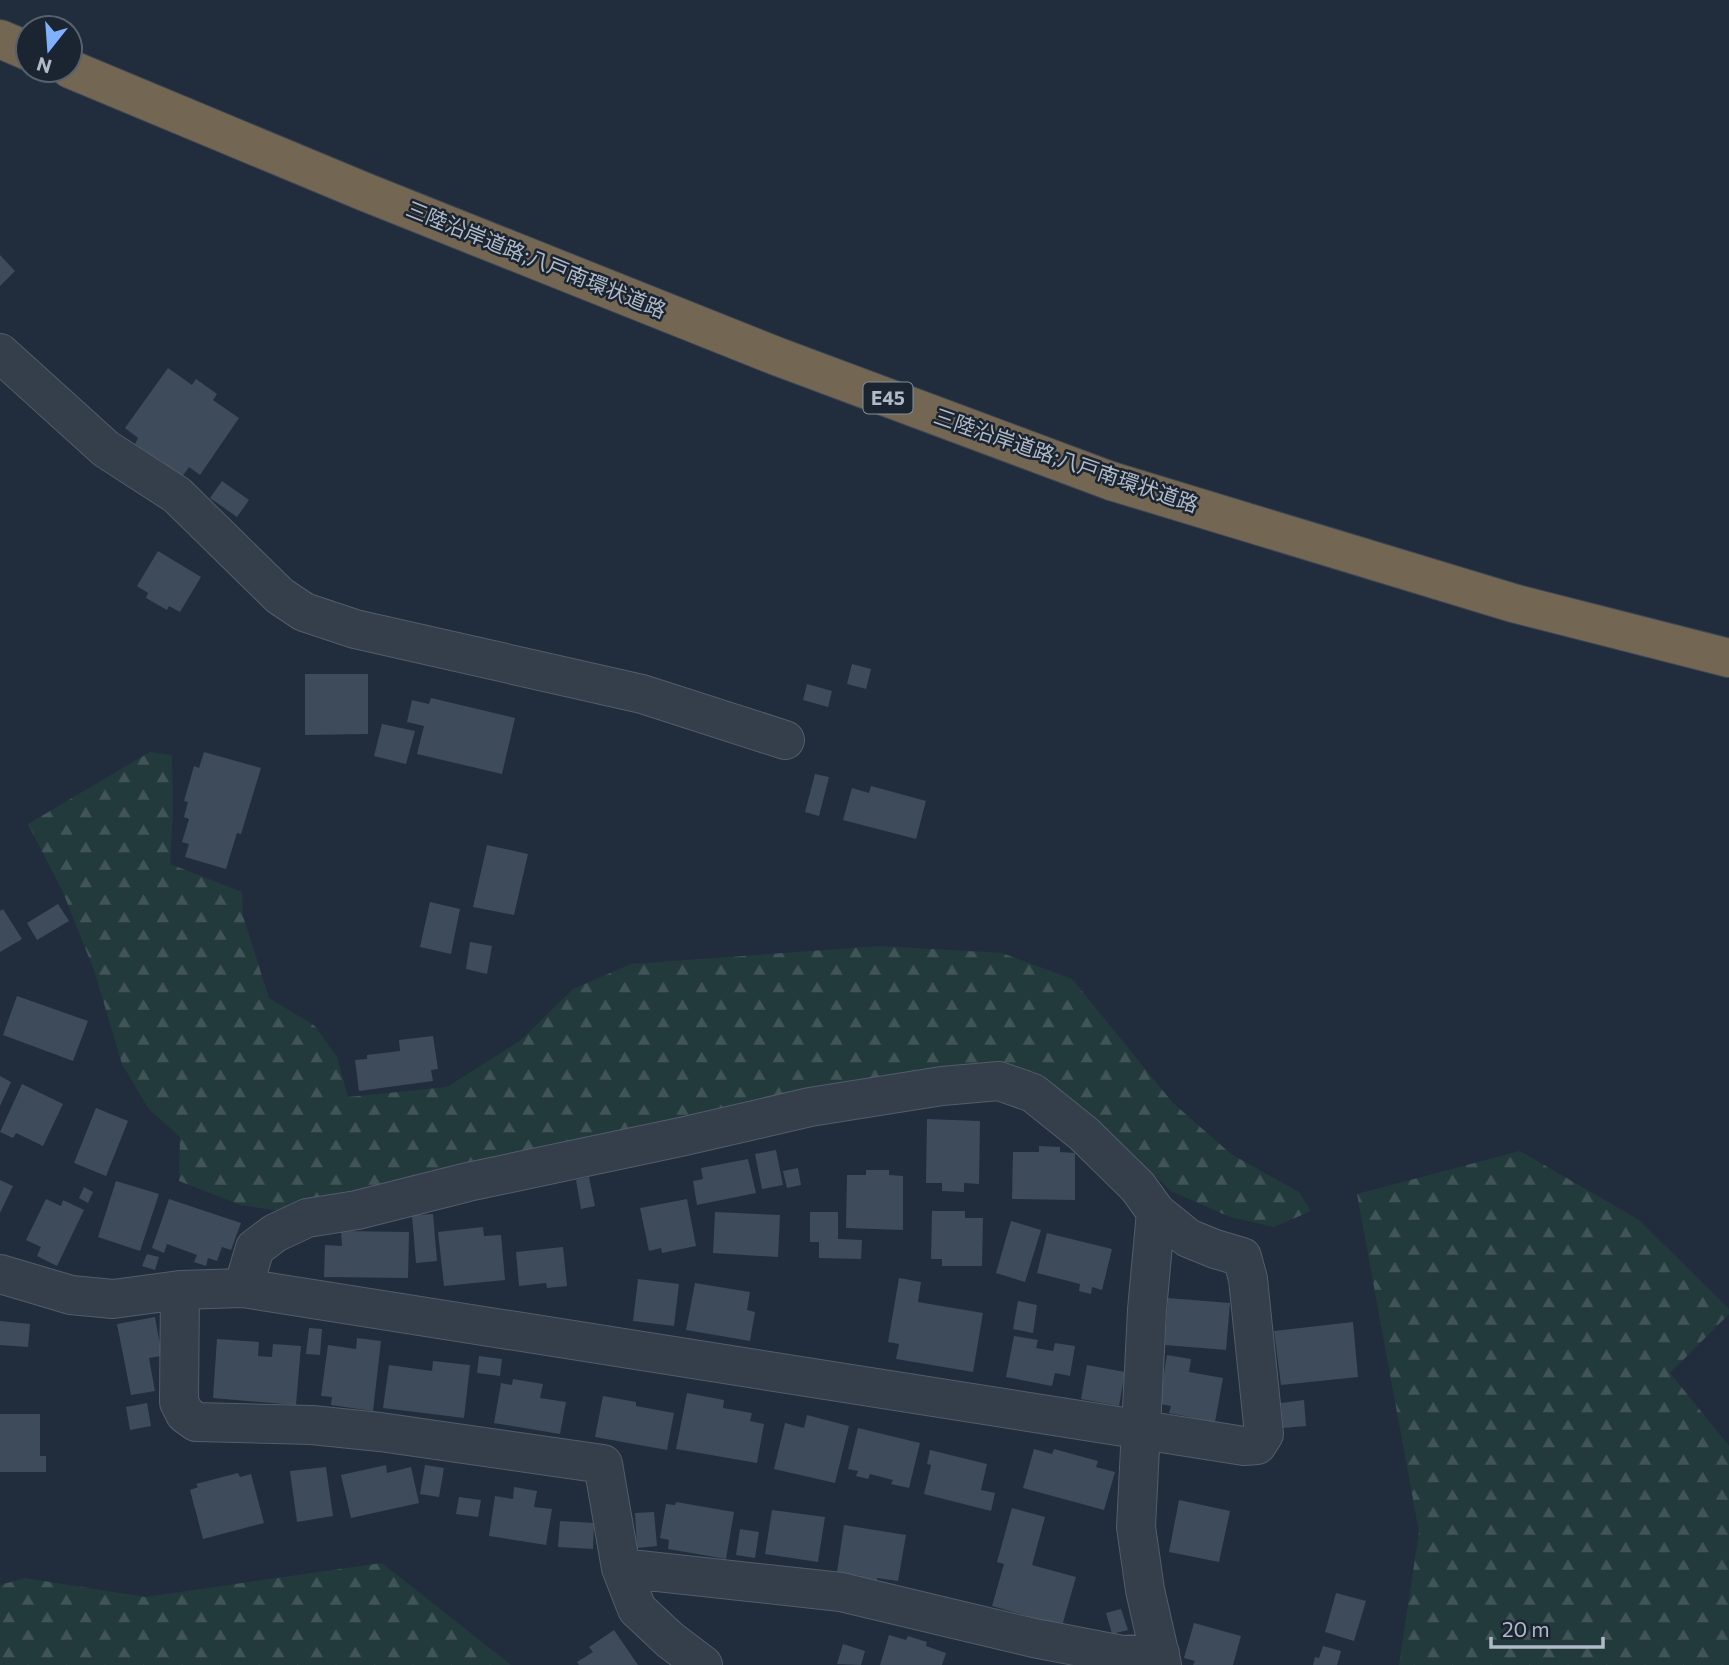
<svg xmlns="http://www.w3.org/2000/svg" width="1729" height="1665" font-family="Commissioner,'Noto Sans JP',sans-serif">
	<defs>
		<pattern id="forest-firs" width="22" height="20" patternUnits="userSpaceOnUse" patternTransform="scale(1.75)"><rect width="22" height="20" fill="#233a3d"/><path d="M5 1l3.5 6h-7zM16 11l3.5 6h-7z" fill="#415458"/></pattern>
	</defs>
	<rect width="100%" height="100%" fill="#212d3c"/>
	<!-- forest -->
	<path fill="url(#forest-firs)" d="M 150,752 L 172,755 L 173,813 L 170,864 L 242,892 L 243,916 L 269,998 L 315,1026 L 337,1057 L 348,1097 L 447,1087 L 521,1040 L 573,989 L 631,964 L 880,946 L 1002,953 L 1072,979 L 1173,1103 L 1231,1154 L 1299,1192 L 1311,1211 L 1274,1227 L 1230,1217 L 1171,1191 L 1085,1109 L 1036,1074 L 1002,1065 L 923,1070 L 789,1095 L 279,1211 L 241,1205 L 179,1181 L 180,1137 L 149,1109 L 122,1064 L 94,970 L 62,890 L 28,824 Z
		M 1520,1151 L 1639,1220 L 1729,1309 L 1729,1314 L 1670,1373 L 1729,1446 L 1729,1665 L 1399,1665 L 1419,1532 L 1357,1194 Z
		M 382,1563 L 511,1665 L 0,1665 L 0,1585 L 25,1578 L 145,1597 Z"/>
	<!-- building -->
	<path fill="#3d4b5b" d="M 0,255 L 15,271 L 0,286 Z
		M 168,368 L 192,385 L 196,379 L 217,394 L 213,400 L 239,418 L 200,475 L 189,467 L 182,477 L 135,444 L 138,438 L 125,428 Z
		M 222,481 L 249,500 L 237,517 L 210,498 Z
		M 158,551 L 201,577 L 180,612 L 169,606 L 167,610 L 146,598 L 148,593 L 137,586 Z
		M 852,664 L 871,669 L 866,689 L 847,684 Z
		M 305,674 L 368,674 L 368,734 L 305,735 Z
		M 807,684 L 832,691 L 828,707 L 803,700 Z
		M 431,698 L 515,718 L 502,774 L 417,754 L 424,726 L 407,722 L 412,700 L 429,704 Z
		M 382,724 L 415,731 L 406,764 L 374,756 Z
		M 204,752 L 261,768 L 241,834 L 237,833 L 226,869 L 185,857 L 189,844 L 182,842 L 189,819 L 184,817 L 188,802 L 184,801 L 194,766 L 199,768 Z
		M 815,774 L 829,777 L 819,816 L 805,812 Z
		M 871,786 L 926,801 L 916,839 L 843,820 L 852,788 L 869,793 Z
		M 487,845 L 528,854 L 514,915 L 473,907 Z
		M 430,902 L 460,909 L 451,954 L 420,947 Z
		M 58,904 L 69,921 L 37,940 L 27,923 Z
		M 3,909 L 22,939 L 0,952 L 0,911 Z
		M 470,942 L 492,946 L 487,974 L 466,969 Z
		M 17,996 L 88,1021 L 73,1061 L 3,1035 Z
		M 433,1036 L 438,1069 L 431,1070 L 433,1081 L 359,1091 L 355,1060 L 367,1059 L 367,1055 L 400,1051 L 399,1040 Z
		M 0,1076 L 11,1082 L 0,1106 Z
		M 22,1084 L 63,1104 L 43,1146 L 16,1133 L 13,1138 L 0,1132 Z
		M 96,1108 L 128,1121 L 106,1176 L 74,1163 Z
		M 927,1119 L 980,1121 L 979,1184 L 964,1183 L 964,1192 L 942,1191 L 942,1183 L 926,1183 Z
		M 1039,1146 L 1060,1147 L 1060,1152 L 1075,1153 L 1075,1200 L 1012,1199 L 1013,1152 L 1039,1152 Z
		M 776,1150 L 783,1185 L 762,1189 L 755,1154 Z
		M 748,1159 L 756,1193 L 697,1205 L 693,1181 L 703,1179 L 701,1168 Z
		M 798,1168 L 801,1185 L 787,1188 L 783,1171 Z
		M 866,1170 L 889,1170 L 889,1175 L 903,1176 L 903,1230 L 846,1228 L 847,1175 L 866,1175 Z
		M 589,1177 L 595,1206 L 581,1209 L 576,1180 Z
		M 0,1180 L 13,1186 L 0,1213 Z
		M 116,1181 L 159,1194 L 140,1251 L 98,1237 Z
		M 84,1187 L 93,1192 L 88,1203 L 79,1198 Z
		M 46,1199 L 61,1206 L 63,1200 L 84,1210 L 57,1266 L 37,1256 L 41,1247 L 26,1240 Z
		M 169,1199 L 241,1223 L 231,1250 L 222,1247 L 217,1261 L 208,1258 L 206,1266 L 194,1262 L 197,1255 L 167,1244 L 164,1253 L 152,1248 Z
		M 687,1199 L 696,1246 L 662,1253 L 661,1248 L 649,1251 L 640,1208 Z
		M 932,1211 L 965,1211 L 965,1218 L 983,1218 L 982,1266 L 942,1266 L 942,1259 L 931,1259 Z
		M 715,1212 L 780,1215 L 778,1257 L 713,1253 Z
		M 810,1212 L 838,1212 L 838,1239 L 862,1240 L 861,1259 L 819,1258 L 819,1242 L 810,1242 Z
		M 433,1214 L 437,1261 L 416,1263 L 412,1215 Z
		M 1011,1221 L 1041,1230 L 1025,1282 L 996,1273 Z
		M 483,1227 L 484,1236 L 501,1235 L 505,1280 L 444,1286 L 438,1232 Z
		M 341,1231 L 409,1232 L 408,1278 L 324,1277 L 325,1245 L 342,1246 Z
		M 1047,1233 L 1112,1249 L 1102,1290 L 1092,1287 L 1091,1294 L 1079,1291 L 1080,1284 L 1037,1273 Z
		M 563,1247 L 567,1286 L 547,1288 L 546,1283 L 519,1286 L 516,1252 Z
		M 147,1254 L 159,1257 L 155,1270 L 142,1266 Z
		M 899,1278 L 921,1282 L 918,1302 L 983,1313 L 973,1372 L 896,1359 L 899,1344 L 888,1342 Z
		M 638,1279 L 679,1284 L 674,1326 L 633,1321 Z
		M 695,1283 L 750,1292 L 747,1310 L 755,1312 L 750,1341 L 686,1330 Z
		M 1168,1298 L 1230,1303 L 1226,1350 L 1165,1345 Z
		M 1018,1301 L 1037,1305 L 1033,1333 L 1013,1329 Z
		M 155,1317 L 162,1356 L 149,1358 L 155,1391 L 131,1395 L 117,1324 Z
		M 0,1321 L 30,1324 L 28,1347 L 0,1345 Z
		M 1353,1322 L 1358,1377 L 1281,1385 L 1274,1331 Z
		M 309,1328 L 322,1329 L 320,1355 L 306,1354 Z
		M 1014,1336 L 1038,1340 L 1036,1348 L 1053,1351 L 1055,1343 L 1075,1346 L 1070,1376 L 1055,1373 L 1052,1386 L 1006,1377 Z
		M 357,1338 L 381,1341 L 373,1411 L 331,1405 L 332,1397 L 321,1396 L 328,1345 L 356,1349 Z
		M 217,1339 L 259,1342 L 258,1356 L 272,1357 L 273,1344 L 301,1346 L 296,1405 L 213,1398 Z
		M 1167,1355 L 1191,1359 L 1189,1372 L 1223,1378 L 1215,1422 L 1169,1413 L 1171,1406 L 1159,1404 Z
		M 479,1356 L 502,1359 L 500,1376 L 477,1373 Z
		M 433,1361 L 470,1365 L 464,1418 L 383,1408 L 389,1365 L 432,1371 Z
		M 1087,1365 L 1125,1372 L 1119,1406 L 1081,1399 Z
		M 513,1379 L 543,1384 L 540,1398 L 566,1402 L 560,1434 L 494,1423 L 501,1383 L 512,1385 Z
		M 687,1393 L 724,1400 L 723,1408 L 752,1413 L 750,1421 L 764,1424 L 757,1463 L 676,1449 Z
		M 603,1396 L 636,1402 L 636,1406 L 674,1413 L 667,1450 L 595,1437 Z
		M 1304,1400 L 1306,1426 L 1283,1428 L 1281,1403 Z
		M 147,1403 L 151,1426 L 130,1430 L 126,1407 Z
		M 0,1414 L 40,1414 L 40,1456 L 46,1456 L 46,1472 L 0,1472 Z
		M 807,1415 L 849,1426 L 835,1483 L 774,1469 L 785,1423 L 804,1428 Z
		M 858,1428 L 920,1443 L 909,1488 L 891,1484 L 893,1480 L 870,1474 L 868,1479 L 856,1476 L 858,1471 L 848,1469 Z
		M 1034,1449 L 1052,1454 L 1054,1449 L 1098,1461 L 1096,1467 L 1115,1472 L 1104,1510 L 1023,1488 Z
		M 930,1450 L 987,1464 L 981,1490 L 995,1493 L 991,1511 L 924,1494 L 931,1465 L 927,1464 Z
		M 386,1465 L 387,1473 L 411,1467 L 419,1503 L 351,1518 L 341,1475 Z
		M 425,1465 L 444,1468 L 439,1497 L 420,1494 Z
		M 326,1467 L 333,1516 L 297,1522 L 290,1471 Z
		M 238,1473 L 240,1477 L 251,1474 L 264,1523 L 203,1539 L 190,1490 L 198,1487 L 196,1484 Z
		M 514,1487 L 537,1491 L 534,1507 L 552,1509 L 546,1545 L 489,1536 L 495,1496 L 513,1499 Z
		M 459,1497 L 481,1500 L 478,1517 L 456,1514 Z
		M 1179,1500 L 1230,1511 L 1219,1562 L 1169,1552 Z
		M 676,1502 L 734,1512 L 726,1559 L 668,1549 L 669,1540 L 660,1538 L 666,1504 L 675,1505 Z
		M 1012,1508 L 1045,1517 L 1032,1565 L 1076,1577 L 1062,1626 L 992,1606 L 1004,1564 L 997,1562 Z
		M 772,1510 L 825,1517 L 818,1562 L 765,1554 Z
		M 654,1512 L 657,1546 L 637,1548 L 635,1513 Z
		M 560,1521 L 594,1523 L 593,1549 L 558,1547 Z
		M 844,1525 L 906,1535 L 898,1581 L 877,1578 L 877,1583 L 860,1579 L 861,1576 L 837,1572 Z
		M 740,1529 L 759,1532 L 755,1558 L 736,1555 Z
		M 1336,1593 L 1366,1601 L 1354,1641 L 1325,1632 Z
		M 1121,1609 L 1128,1630 L 1112,1634 L 1106,1613 Z
		M 1194,1623 L 1241,1636 L 1233,1665 L 1193,1665 L 1195,1661 L 1184,1658 Z
		M 614,1630 L 638,1665 L 579,1665 L 577,1662 L 593,1652 L 589,1647 Z
		M 889,1635 L 906,1640 L 908,1636 L 927,1642 L 926,1646 L 946,1653 L 942,1665 L 880,1665 Z
		M 843,1644 L 865,1651 L 861,1665 L 837,1664 Z
		M 1323,1646 L 1341,1651 L 1337,1665 L 1313,1665 L 1315,1657 L 1319,1658 Z"/>
	<g fill="none" stroke-linecap="round" stroke-linejoin="round">
		<defs>
			<path id="minor" d="M 0,353 L 106,449 L 177,495 L 280,596 L 304,612 L 355,629 L 642,694 L 785,740
				M 0,1274 L 71,1295 L 113,1299 L 180,1290 L 243,1288 L 1244,1446 L 1257,1445 L 1264,1434 L 1248,1279 L 1242,1257 L 1215,1249 L 1188,1238 L 1156,1212
				M 243,1288 L 255,1248 L 275,1233 L 307,1218 L 357,1210 L 468,1182 L 685,1136 L 810,1107 L 942,1086 L 999,1081 L 1033,1093 L 1084,1134 L 1138,1187 L 1156,1212 L 1147,1310 L 1136,1527 L 1145,1590 L 1162,1665
				M 180,1290 L 179,1402 L 185,1414 L 196,1422 L 312,1425 L 380,1432 L 603,1464 L 621,1568 L 637,1609 L 670,1640 L 703,1665
				M 621,1568 L 841,1592 L 1034,1638 L 1122,1655 L 1160,1653"/>
			<path id="motorway" d="M 0,39 L 28,51
				M 70,69 L 365,192 L 776,356 L 1111,481 L 1513,603 L 1729,658"/>
		</defs>
		<!-- minor casing -->
		<use href="#minor" stroke="#535d6a" stroke-width="40"/>
		<!-- motorway casing -->
		<use href="#motorway" stroke="#3e4754" stroke-width="40"/>
		<!-- minor -->
		<use href="#minor" stroke="#353f4c" stroke-width="38"/>
		<!-- motorway -->
		<use href="#motorway" stroke="#736652" stroke-width="38"/>
	</g>
	<g text-anchor="middle" stroke-width="5" stroke-linejoin="round" paint-order="stroke">
		<!-- shield labels -->
		<rect fill="#1b2431" stroke="#848d9b" stroke-width="2" x="863.5" y="382.5" width="49" height="31" rx="5"/>
		<g font-size="19" font-weight="bold" fill="#b1bac8">
			<text x="888" y="405">E45</text>
		</g>
		<!-- street labels -->
		<g font-size="21" fill="#b1bac8" stroke="#1b2431">
			<text transform="translate(536 260) rotate(22)" y="7">三陸沿岸道路;八戸南環状道路</text>
			<text transform="translate(1066 461) rotate(19)" y="7">三陸沿岸道路;八戸南環状道路</text>
		</g>
	</g>
	<!-- north arrow -->
	<g transform="translate(49 49) rotate(197)"><circle r="33" fill="#1b2431" stroke="#57606d" stroke-width="2"/>
	<path d="M0-5L12 26L0 18L-12 26Z" fill="#81b1fc"/>
	<text y="-10" font-size="19" font-weight="bold" text-anchor="middle" fill="#b1bac8">N</text>
	</g>
	<!-- scale -->
	<path d="M1491 1637v10h112v-10" fill="none" stroke="#b1bac8" stroke-width="3.5"/>
	<text x="1502" y="1637" font-size="21" fill="#b1bac8" stroke="#1b2431" stroke-width="5" paint-order="stroke">20 m</text>
</svg>
